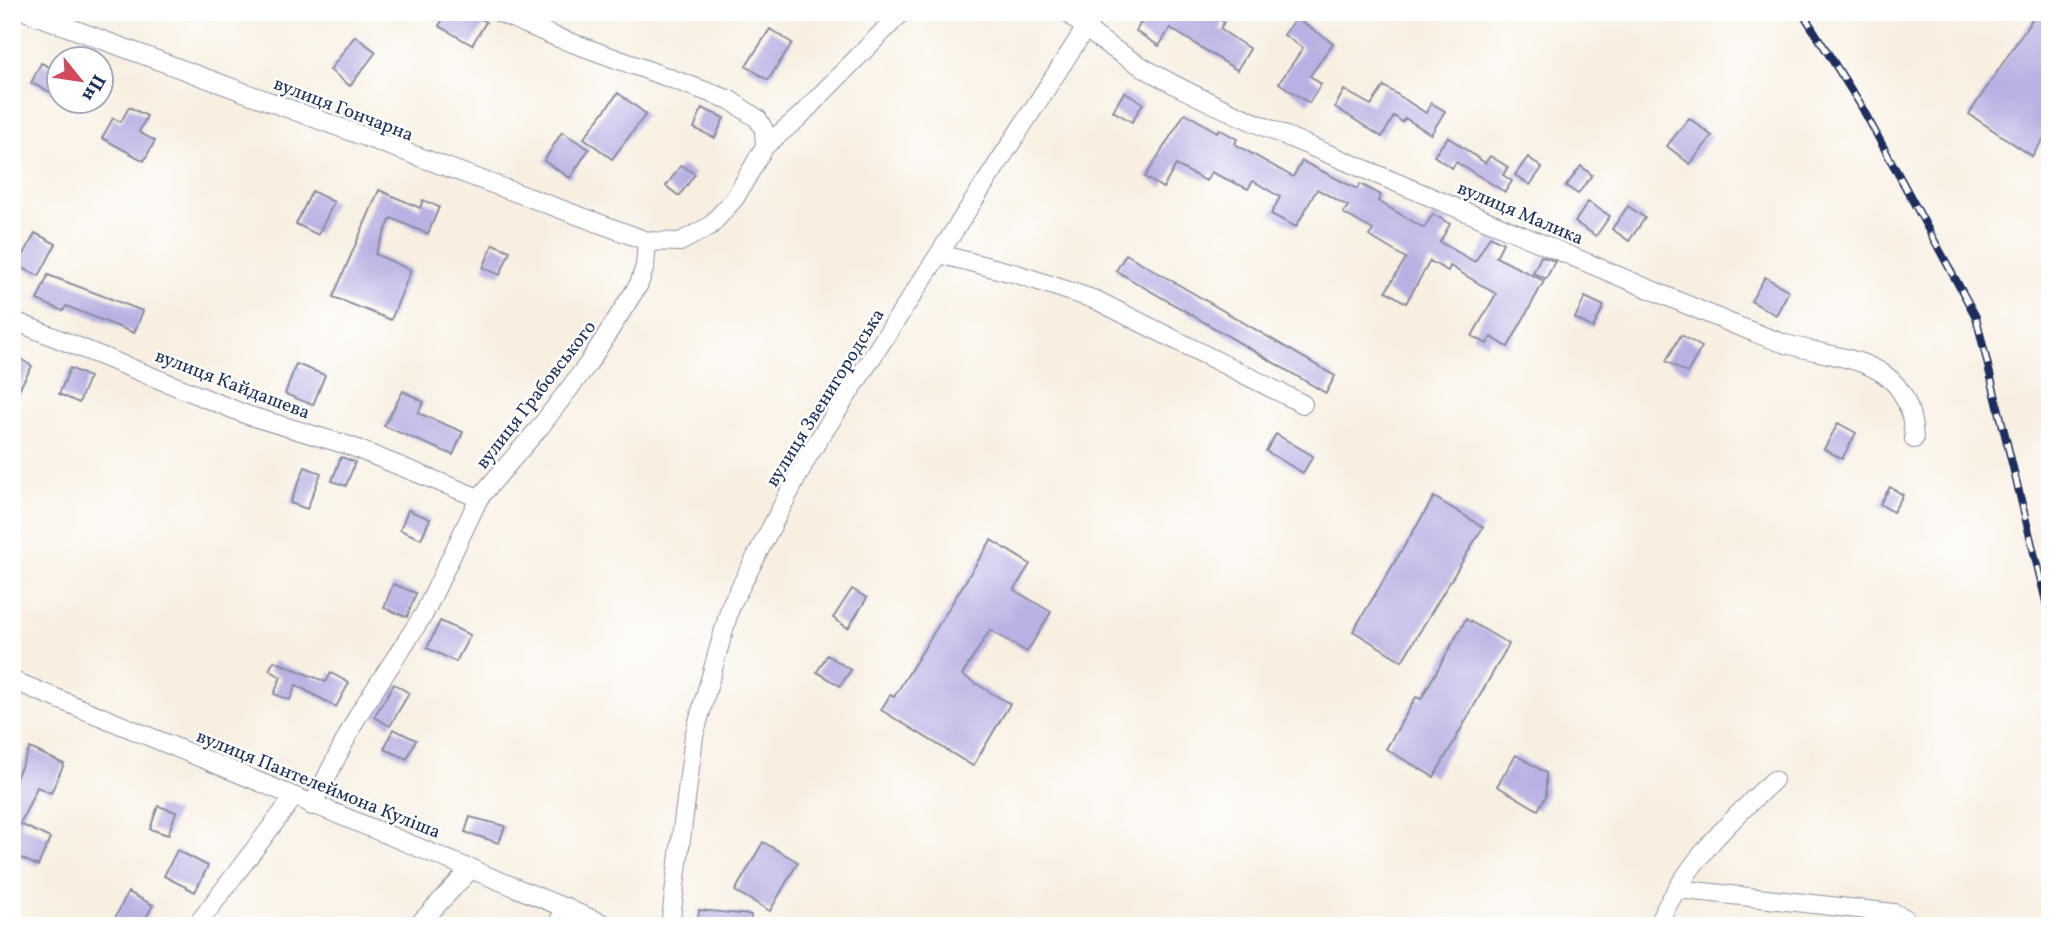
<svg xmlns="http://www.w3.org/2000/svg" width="2062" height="938" font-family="Vollkorn,serif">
	<rect width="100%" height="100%" fill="#fff"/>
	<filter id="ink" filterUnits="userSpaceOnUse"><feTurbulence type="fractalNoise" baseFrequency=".0143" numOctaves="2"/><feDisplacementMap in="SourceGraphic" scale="14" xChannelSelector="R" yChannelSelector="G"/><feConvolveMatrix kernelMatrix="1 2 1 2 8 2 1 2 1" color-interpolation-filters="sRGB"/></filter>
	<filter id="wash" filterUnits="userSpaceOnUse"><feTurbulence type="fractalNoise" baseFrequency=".00686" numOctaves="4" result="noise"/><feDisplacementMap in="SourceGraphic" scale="28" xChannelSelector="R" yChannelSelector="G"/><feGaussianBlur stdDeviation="1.57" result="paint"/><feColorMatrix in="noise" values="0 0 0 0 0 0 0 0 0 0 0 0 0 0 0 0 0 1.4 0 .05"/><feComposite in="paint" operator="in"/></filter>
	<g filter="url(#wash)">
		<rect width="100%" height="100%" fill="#f8efe1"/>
		<g id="blocks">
			<!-- building -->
			<path fill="#b9b1e3" d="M 447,12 L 469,12 L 486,22 L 472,45 L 439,26 Z
				M 1147,12 L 1209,12 L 1224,22 L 1220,29 L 1250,49 L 1237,70 L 1170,28 L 1159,46 L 1136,31 Z
				M 2037,12 L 2050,12 L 2050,129 L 2032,156 L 1969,114 Z
				M 1296,18 L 1333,43 L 1310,76 L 1321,84 L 1309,103 L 1279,83 L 1303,48 L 1284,35 Z
				M 770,29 L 792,43 L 768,80 L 746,66 Z
				M 355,36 L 376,52 L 350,86 L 330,70 Z
				M 41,63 L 60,72 L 52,93 L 31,83 Z
				M 1384,86 L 1426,113 L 1431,103 L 1445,111 L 1431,134 L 1405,118 L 1402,122 L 1394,116 L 1382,137 L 1335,107 L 1344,90 L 1371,105 Z
				M 1124,92 L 1143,103 L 1132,122 L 1113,111 Z
				M 618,93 L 646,114 L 612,159 L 584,138 Z
				M 129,107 L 147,116 L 139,132 L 155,141 L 144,161 L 102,138 L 113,118 L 121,122 Z
				M 702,108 L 724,118 L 715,138 L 694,128 Z
				M 1185,113 L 1217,132 L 1219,129 L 1237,139 L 1235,144 L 1293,177 L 1302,161 L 1357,189 L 1360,184 L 1381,195 L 1378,201 L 1424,228 L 1433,214 L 1450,224 L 1440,242 L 1475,262 L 1490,236 L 1503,243 L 1496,257 L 1544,281 L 1508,347 L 1491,337 L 1487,344 L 1472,336 L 1496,294 L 1450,266 L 1448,271 L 1430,261 L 1406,303 L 1386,291 L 1406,258 L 1369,236 L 1373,230 L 1343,213 L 1348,206 L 1317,189 L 1296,227 L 1271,214 L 1280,197 L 1253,181 L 1248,189 L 1211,172 L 1206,181 L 1176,165 L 1163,188 L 1145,177 Z
				M 1689,118 L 1712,136 L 1690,164 L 1667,146 Z
				M 562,132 L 589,149 L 570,178 L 544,161 Z
				M 1448,137 L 1485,163 L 1490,156 L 1508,167 L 1503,175 L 1512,181 L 1505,192 L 1456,162 L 1452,168 L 1434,156 Z
				M 1528,157 L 1542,168 L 1530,185 L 1515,175 Z
				M 681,165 L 695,174 L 679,196 L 666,186 Z
				M 1581,166 L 1592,175 L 1578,194 L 1566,186 Z
				M 379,190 L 420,208 L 423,200 L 439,207 L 428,234 L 391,218 L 375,254 L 411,270 L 391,320 L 333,297 Z
				M 312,191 L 334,202 L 318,235 L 296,224 Z
				M 1588,202 L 1610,216 L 1596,236 L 1575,222 Z
				M 1628,206 L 1645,218 L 1629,241 L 1612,229 Z
				M 35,233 L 56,244 L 39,276 L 18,266 Z
				M 493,244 L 510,251 L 500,275 L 483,268 Z
				M 1126,254 L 1335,376 L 1326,393 L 1116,271 Z
				M 1541,256 L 1555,261 L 1546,279 L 1533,273 Z
				M 48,275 L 143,311 L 134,333 L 66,306 L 63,311 L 37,300 Z
				M 1765,277 L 1789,291 L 1776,315 L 1751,301 Z
				M 1585,297 L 1604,306 L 1593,328 L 1575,318 Z
				M 1681,335 L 1702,347 L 1687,373 L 1666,361 Z
				M 17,357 L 32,366 L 12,402 L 12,366 Z
				M 296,364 L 325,375 L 313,405 L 285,394 Z
				M 70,368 L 89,377 L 79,403 L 59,394 Z
				M 403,391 L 424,402 L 418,413 L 463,432 L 453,455 L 384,426 Z
				M 1838,423 L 1856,433 L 1842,459 L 1824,449 Z
				M 1276,434 L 1313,456 L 1303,473 L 1266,451 Z
				M 341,457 L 355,462 L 346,486 L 332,481 Z
				M 305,467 L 321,473 L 307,509 L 290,503 Z
				M 1890,487 L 1903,495 L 1893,512 L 1880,504 Z
				M 1434,497 L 1483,527 L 1402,661 L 1353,631 Z
				M 408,510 L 430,519 L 421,539 L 400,530 Z
				M 991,540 L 1030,564 L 1014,590 L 1051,612 L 1027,652 L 990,630 L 962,675 L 1010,704 L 973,766 L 881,710 L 890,695 L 894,697 Z
				M 393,584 L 416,593 L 407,617 L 384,608 Z
				M 852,589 L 867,598 L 848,628 L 833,618 Z
				M 1466,619 L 1509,644 L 1434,777 L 1386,749 L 1416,697 L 1421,699 Z
				M 440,621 L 470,635 L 456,662 L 427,648 Z
				M 827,655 L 851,670 L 840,686 L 817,672 Z
				M 274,661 L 326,682 L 331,673 L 349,683 L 336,707 L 296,685 L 290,700 L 274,694 L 281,677 L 269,670 Z
				M 394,684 L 409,693 L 390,726 L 374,717 Z
				M 393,729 L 416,740 L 407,759 L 384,749 Z
				M 30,748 L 64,764 L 51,793 L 37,787 L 20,824 L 50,838 L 38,866 L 12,854 L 12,786 Z
				M 1516,755 L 1546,773 L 1546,796 L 1538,810 L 1497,786 Z
				M 158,806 L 176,812 L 168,835 L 150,829 Z
				M 470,817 L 505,826 L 499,843 L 465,832 Z
				M 763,842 L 798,862 L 770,911 L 735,891 Z
				M 177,850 L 208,866 L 195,892 L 164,876 Z
				M 128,892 L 153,905 L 142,926 L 111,926 Z
				M 699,910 L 751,915 L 750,926 L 697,926 Z"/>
		</g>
	</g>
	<g filter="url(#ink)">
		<use href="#blocks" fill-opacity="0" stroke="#8a8fa0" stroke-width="2"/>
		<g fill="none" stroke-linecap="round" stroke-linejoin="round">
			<defs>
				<path id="minor" d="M 27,12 L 647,241
					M 498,12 L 556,37 L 730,100 L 758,119 L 764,130 L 765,146
					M 1067,12 C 1138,80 1267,127 1357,166 C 1483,219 1609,272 1735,325 C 1752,331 1769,339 1786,344 C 1848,362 1910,356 1914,439
					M 939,254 L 1017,274 L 1096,300 L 1303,404
					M 12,320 L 247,415 L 350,446 L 479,498
					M 12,680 L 609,926
					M 312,806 L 358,715 L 424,614 L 479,498 L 540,427 L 588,364 L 639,284 L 645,266 L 647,241 L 680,242 L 710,226 L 735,198 L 765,146 L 797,119 L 902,12
					M 1677,889 L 1894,913 L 1905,918 L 1908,926
					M 196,926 L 294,797
					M 417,926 L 472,868
					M 556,926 L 567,907
					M 670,926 L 694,736 L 731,605 L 808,456 L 1096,12
					M 1657,926 C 1684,866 1727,823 1774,780"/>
			</defs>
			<!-- minor casing -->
			<use href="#minor" stroke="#8a8fa0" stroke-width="20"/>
			<!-- minor -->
			<use href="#minor" stroke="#fff" stroke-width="18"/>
			<defs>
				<path id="rail" d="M 1802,12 L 1860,104 L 1976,317 L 2050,618"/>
			</defs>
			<!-- rail casing -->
			<use href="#rail" stroke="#1b2f5e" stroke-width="8"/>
			<!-- rail -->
			<use href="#rail" stroke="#fff" stroke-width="5" stroke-dasharray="16" stroke-linecap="butt"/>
		</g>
	</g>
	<g text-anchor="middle" stroke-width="5" stroke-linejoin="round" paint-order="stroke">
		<!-- street labels -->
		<g font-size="19" fill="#1b2f5e" stroke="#fff">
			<text transform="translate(344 108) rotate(21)" y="7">вулиця Гончарна</text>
			<text transform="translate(1521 212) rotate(23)" y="7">вулиця Малика</text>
			<text transform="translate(233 383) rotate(21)" y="7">вулиця Кайдашева</text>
			<text transform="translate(535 394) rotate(-52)" y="7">вулиця Грабовського</text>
			<text transform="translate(824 397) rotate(-58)" y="7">вулиця Звенигородська</text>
			<text transform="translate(319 783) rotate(22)" y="7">вулиця Пантелеймона Куліша</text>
		</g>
	</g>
	<!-- margin -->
	<rect width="2062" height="938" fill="none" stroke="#fff" stroke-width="42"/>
	<!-- north arrow -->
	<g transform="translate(80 80) rotate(120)"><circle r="33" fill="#ffffff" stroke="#a4acbf" stroke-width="2"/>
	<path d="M0-5L12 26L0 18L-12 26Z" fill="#d1495b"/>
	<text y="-10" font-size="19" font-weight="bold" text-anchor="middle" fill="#1b2f5e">Пн</text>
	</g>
</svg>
